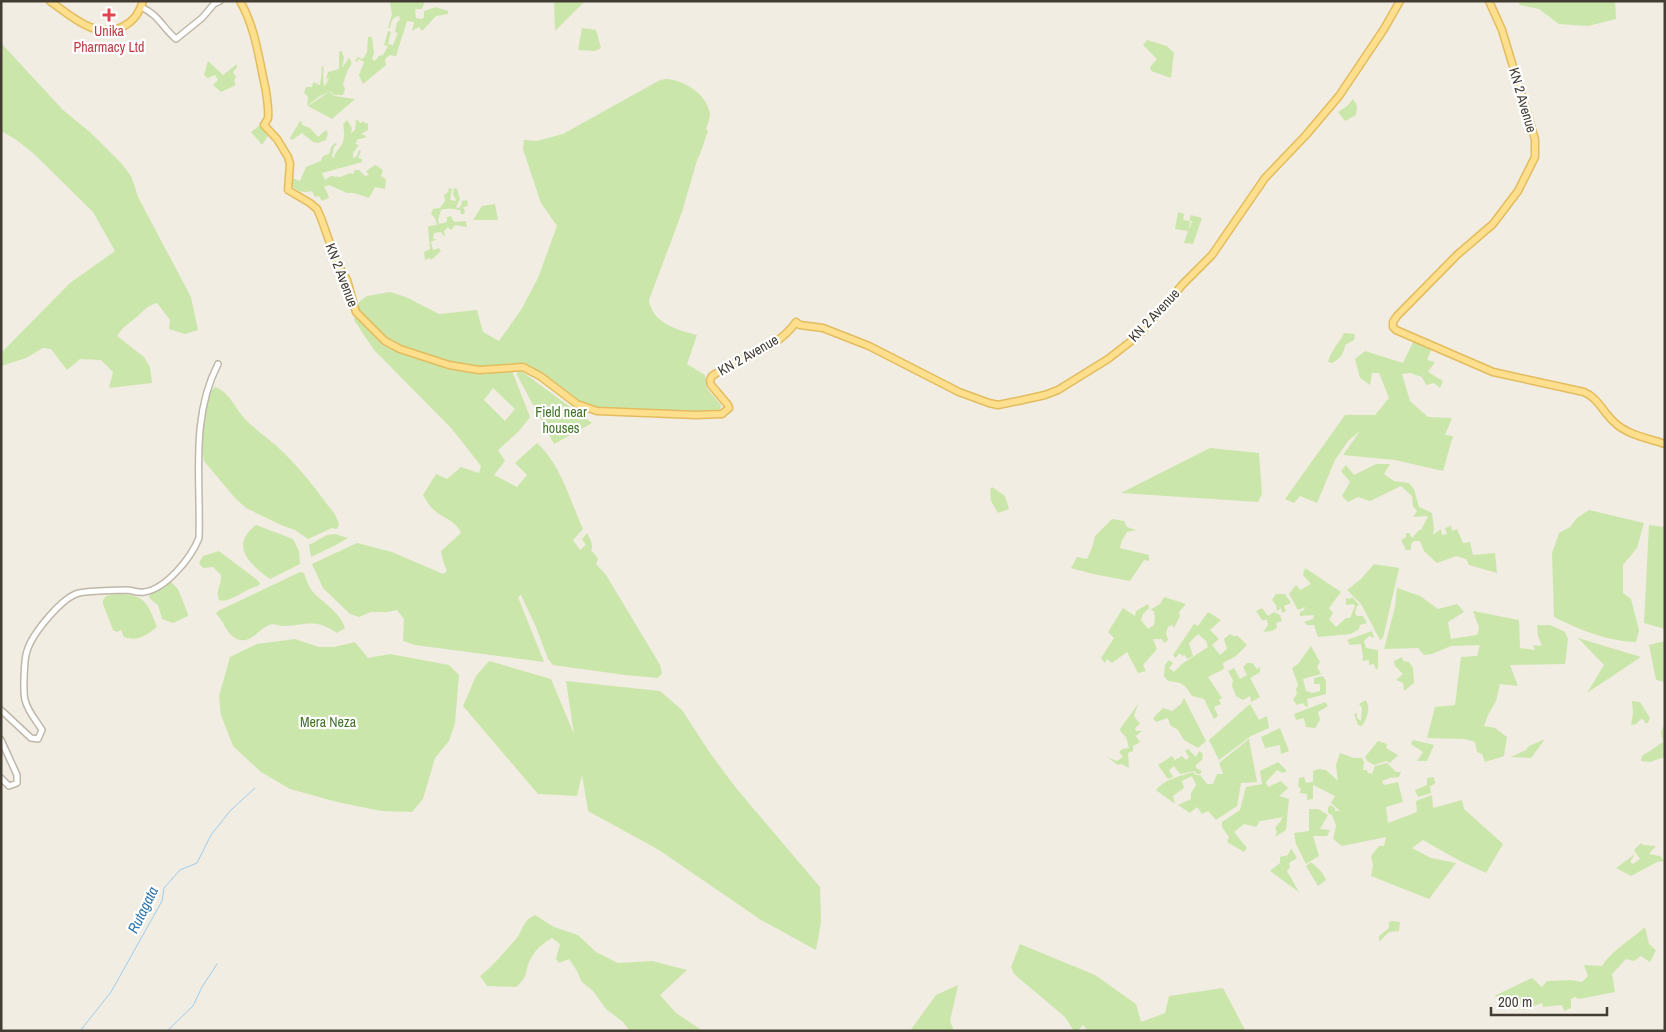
<svg xmlns="http://www.w3.org/2000/svg" width="1666" height="1032" font-family="'Archivo Narrow',sans-serif">
	<rect width="100%" height="100%" fill="#f1ede2"/>
	<!-- green -->
	<path fill="#cbe6aa" fill-rule="evenodd" d="M 393,1 L 425,1 L 422,9 L 415,9 L 416,18 L 422,19 L 424,17 L 424,11 L 436,7 L 448,11 L 448,14 L 436,16 L 422,31 L 419,27 L 412,31 L 414,22 L 407,21 L 396,56 L 390,55 L 385,59 L 386,65 L 363,84 L 359,75 L 364,62 L 359,59 L 357,62 L 355,61 L 358,57 L 363,59 L 367,52 L 368,37 L 372,37 L 374,53 L 372,59 L 375,61 L 379,56 L 383,55 L 388,46 L 384,45 L 388,31 L 391,32 L 388,44 L 393,45 L 398,33 L 395,32 L 397,22 L 400,20 L 399,16 C 392,17 391,22 390,28 L 388,28 L 392,14 L 390,3 Z
		M 554,1 L 585,1 L 555,31 Z
		M 1518,1 L 1615,1 L 1616,19 L 1588,26 L 1559,24 L 1539,9 L 1520,5 Z
		M 582,28 L 596,30 L 601,48 L 595,51 L 578,50 Z
		M 1147,40 L 1167,46 L 1174,53 L 1171,78 L 1151,71 L 1150,67 L 1157,59 L 1143,45 Z
		M 1,43 L 63,110 L 91,133 L 121,163 L 131,176 L 139,199 L 191,297 L 198,330 L 185,334 L 169,329 L 170,320 L 157,303 C 146,306 143,312 134,319 C 126,326 124,326 117,336 L 144,357 L 150,367 L 152,383 L 109,388 L 113,372 L 101,360 L 80,359 L 67,370 L 51,349 L 43,348 L 26,358 L 1,366 L 1,353 L 70,283 L 115,251 L 93,212 L 33,153 L 15,139 L 1,131 Z
		M 342,51 L 344,58 L 342,68 L 349,58 C 354,65 350,65 347,72 C 345,76 345,80 343,84 L 345,89 L 343,95 L 334,95 L 330,91 L 330,92 L 334,96 L 355,99 L 332,119 L 308,106 L 329,92 L 320,96 L 307,106 L 308,97 L 304,93 L 306,87 L 312,87 L 313,82 L 320,85 L 322,71 L 321,69 L 323,65 C 325,72 321,81 325,86 L 329,78 L 326,79 L 328,72 L 339,69 L 339,52 Z
		M 208,61 L 223,75 L 237,64 L 237,67 L 233,72 L 236,77 L 234,81 L 236,85 L 221,92 L 213,85 L 218,80 L 215,75 L 208,78 L 204,75 Z
		M 666,79 C 684,80 707,94 710,114 C 710,119 707,125 706,130 L 708,131 L 699,157 L 698,157 L 682,212 L 649,300 C 652,323 677,330 697,335 L 687,364 L 705,375 L 707,389 L 721,405 L 720,412 L 589,407 L 580,403 L 533,368 L 509,363 L 530,417 L 519,431 L 498,450 L 505,461 L 494,475 L 517,487 L 527,475 L 515,463 L 537,443 C 561,465 570,500 583,529 L 573,540 L 580,550 L 586,545 L 582,539 L 587,533 C 590,539 594,545 591,551 L 594,553 L 598,559 L 596,564 L 606,575 L 660,665 L 662,673 L 658,678 L 625,675 L 553,665 L 548,659 L 536,627 L 521,595 L 518,597 L 544,662 L 415,645 L 403,641 L 404,619 L 397,610 L 387,612 L 371,612 L 359,617 L 350,614 L 323,588 L 312,564 L 357,543 L 392,552 L 443,574 L 447,571 L 443,561 L 441,551 L 461,533 C 456,520 439,517 430,506 C 427,502 425,498 423,495 L 436,474 L 447,479 L 461,467 L 479,473 L 481,466 L 452,429 L 374,350 L 354,320 L 359,302 L 367,296 L 390,292 L 406,297 L 439,314 L 477,310 L 483,332 L 499,341 L 521,310 L 538,278 L 557,226 L 541,203 L 523,149 L 524,140 L 537,141 L 563,134 L 660,80 ZM 493,388 L 515,409 L 505,421 L 484,400 Z
		M 1353,99 L 1357,106 L 1356,115 L 1345,121 L 1338,112 L 1347,106 Z
		M 347,120 L 352,128 L 351,133 L 355,130 L 356,120 L 358,120 L 360,123 L 364,121 L 365,124 L 368,123 L 368,130 L 361,134 L 366,136 L 365,138 L 358,139 L 355,144 L 359,145 L 353,153 L 353,158 L 356,157 L 359,150 L 361,151 L 358,158 L 362,159 L 362,162 L 322,173 L 325,180 L 331,176 L 340,177 L 350,173 L 353,174 L 355,170 L 359,170 L 365,176 L 369,175 L 366,171 L 375,165 L 383,170 L 381,176 L 386,179 L 385,189 L 375,187 L 369,198 L 354,193 L 347,193 L 329,185 L 324,187 L 327,192 L 329,198 L 322,201 L 319,196 L 315,197 L 312,191 C 301,194 297,190 289,184 L 292,178 L 300,181 L 306,167 L 321,161 L 323,156 L 329,154 L 331,147 L 335,143 L 337,144 L 334,147 L 332,157 L 334,158 C 335,151 339,150 342,144 C 345,138 344,130 343,124 Z
		M 300,121 L 302,122 L 302,125 L 310,128 L 318,137 L 326,130 L 328,133 L 326,140 L 318,143 L 313,142 L 302,133 L 292,140 L 290,138 Z
		M 260,125 L 268,136 L 262,145 L 251,132 Z
		M 449,188 L 452,189 L 450,200 L 456,201 L 455,197 L 453,196 L 454,188 L 457,189 L 460,199 L 456,207 L 458,208 L 461,206 L 462,201 L 467,200 L 468,206 L 463,207 L 465,211 L 464,214 L 461,214 L 460,210 C 454,209 447,208 441,210 L 438,220 L 439,224 L 447,222 L 447,217 L 451,216 L 454,222 L 466,221 L 467,227 L 455,225 L 451,230 L 448,227 L 444,231 L 445,235 L 444,236 L 441,232 L 434,233 L 433,239 L 437,239 L 431,242 L 433,250 L 439,248 L 441,251 L 431,260 L 430,258 L 425,260 L 424,252 L 430,249 L 428,226 L 437,225 L 435,218 L 431,214 L 433,209 L 440,208 L 445,201 L 444,195 L 448,192 Z
		M 495,204 L 498,220 L 473,220 L 482,206 Z
		M 1178,212 L 1184,214 L 1183,220 L 1190,221 L 1189,230 L 1192,221 L 1189,220 L 1191,215 L 1202,218 L 1193,244 L 1184,243 L 1188,231 L 1175,229 Z
		M 1344,333 L 1355,334 L 1354,340 L 1345,345 C 1344,354 1341,357 1333,363 L 1328,362 C 1331,350 1339,343 1344,333 Z
		M 1414,340 L 1432,348 L 1427,360 L 1435,362 L 1428,372 L 1443,381 L 1440,388 L 1434,383 L 1426,385 L 1422,377 L 1410,373 L 1402,374 L 1410,401 L 1428,417 L 1452,418 L 1445,435 L 1453,436 L 1443,471 L 1395,460 L 1343,455 L 1360,431 L 1348,441 L 1335,460 L 1317,503 L 1300,496 L 1294,503 L 1285,499 L 1345,415 L 1375,415 L 1389,398 L 1379,373 L 1372,373 L 1370,385 L 1360,378 L 1355,359 L 1365,351 L 1403,363 Z
		M 517,370 L 524,373 L 592,423 L 554,444 L 517,375 Z
		M 215,387 C 229,391 236,410 246,420 C 258,432 272,441 284,453 C 300,469 313,485 326,503 C 332,510 338,517 339,526 L 336,529 L 332,528 L 308,539 L 295,530 L 281,525 L 246,508 L 235,498 L 204,461 L 203,456 C 203,440 202,397 215,387 Z
		M 1210,448 L 1259,453 L 1262,494 L 1258,502 L 1121,493 Z
		M 1376,464 L 1390,464 L 1384,474 L 1394,481 L 1409,483 L 1414,489 L 1419,507 L 1432,513 L 1434,529 L 1433,535 L 1441,529 L 1442,535 L 1447,534 L 1445,528 L 1451,526 L 1452,531 L 1457,529 L 1463,543 L 1470,542 L 1473,555 L 1495,553 L 1497,573 L 1469,565 L 1466,559 L 1456,556 L 1437,563 L 1424,551 L 1420,541 L 1414,541 L 1411,544 L 1411,550 L 1406,550 L 1401,540 L 1406,537 L 1406,533 L 1409,533 L 1412,538 L 1419,530 L 1421,530 L 1428,516 L 1413,517 L 1417,511 L 1413,506 L 1412,496 L 1401,486 L 1370,501 L 1358,497 L 1348,502 L 1342,496 L 1350,482 L 1341,471 L 1346,465 L 1354,475 Z
		M 992,487 L 1005,496 L 1009,509 L 998,513 L 991,501 L 990,489 Z
		M 1589,510 L 1644,523 L 1637,548 L 1623,565 L 1623,593 L 1631,599 L 1639,630 L 1636,642 C 1606,641 1580,630 1554,617 L 1552,553 L 1559,533 L 1570,527 L 1577,518 Z
		M 1112,519 L 1124,521 L 1127,527 L 1136,530 L 1127,532 L 1122,540 L 1120,548 L 1149,555 L 1149,561 L 1144,560 L 1130,581 L 1093,574 L 1071,568 L 1077,557 L 1087,559 L 1092,548 L 1095,536 Z
		M 256,525 L 293,539 L 299,551 L 300,564 L 270,579 C 250,565 229,545 256,525 Z
		M 1649,525 L 1665,527 L 1665,629 L 1644,623 Z
		M 335,534 L 348,538 L 334,546 L 311,557 L 309,545 L 327,535 Z
		M 219,551 L 256,579 L 260,583 L 258,586 C 246,588 229,604 219,600 C 215,590 222,585 221,575 L 213,567 L 203,568 L 199,563 L 203,556 Z
		M 1374,564 L 1399,568 L 1383,638 L 1380,640 L 1361,604 L 1347,590 L 1361,579 Z
		M 1305,568 L 1341,592 L 1329,608 L 1333,613 L 1329,619 L 1336,627 L 1346,618 L 1350,618 L 1355,606 L 1353,604 L 1346,605 L 1346,598 L 1351,599 L 1352,597 L 1359,605 L 1357,606 L 1355,613 L 1357,616 L 1363,616 L 1367,623 L 1360,625 L 1359,629 L 1351,634 L 1318,637 L 1314,625 L 1307,625 L 1304,622 L 1313,619 L 1314,615 L 1300,616 L 1300,612 L 1304,610 L 1305,607 L 1298,610 L 1289,594 L 1296,585 L 1300,590 L 1311,584 L 1303,575 Z
		M 300,572 L 304,573 C 306,579 308,586 313,592 C 323,603 340,612 345,628 L 337,633 C 315,618 308,625 284,626 C 279,626 274,623 269,625 C 257,630 250,646 235,638 C 226,633 224,621 216,614 L 218,611 Z
		M 167,581 L 171,582 L 178,589 L 188,614 L 188,616 L 173,623 L 162,619 L 158,605 L 149,598 L 150,593 Z
		M 1397,588 L 1420,596 L 1438,609 L 1457,604 L 1464,612 L 1448,622 L 1451,639 L 1477,635 L 1479,628 L 1473,611 L 1519,620 L 1520,648 L 1535,650 L 1533,645 L 1542,646 L 1538,636 L 1537,625 L 1550,625 L 1565,632 L 1568,639 L 1565,664 L 1510,665 L 1518,686 L 1500,684 L 1496,701 L 1488,715 L 1484,726 L 1495,728 L 1507,737 L 1504,756 L 1485,762 L 1482,754 L 1477,752 L 1475,742 L 1465,739 L 1427,738 L 1435,707 L 1455,705 L 1461,657 L 1477,656 L 1480,645 L 1451,646 L 1432,654 L 1424,655 L 1418,648 L 1384,649 L 1395,607 Z
		M 115,594 C 144,594 147,601 157,627 C 146,635 138,642 124,637 L 121,630 L 117,632 L 113,630 L 103,604 L 103,600 L 106,596 Z
		M 1276,594 L 1285,594 L 1291,603 L 1284,606 L 1286,611 L 1282,613 L 1281,608 L 1277,611 L 1276,605 L 1272,600 Z
		M 1164,597 L 1186,604 L 1179,612 L 1180,616 L 1174,628 L 1172,625 L 1168,627 L 1166,633 L 1168,640 L 1164,643 L 1162,639 L 1153,639 L 1157,649 L 1143,665 L 1146,671 L 1138,673 L 1127,652 L 1112,663 L 1107,659 L 1105,663 L 1101,658 L 1114,638 L 1108,632 L 1123,608 L 1135,616 L 1136,611 L 1148,604 L 1149,608 L 1143,614 L 1141,620 L 1148,629 L 1154,625 L 1155,619 L 1154,611 L 1150,610 L 1160,604 Z
		M 1262,608 L 1268,616 L 1274,612 L 1280,615 L 1282,621 L 1276,623 L 1277,628 L 1272,631 L 1263,632 L 1268,625 L 1267,620 L 1262,620 L 1256,611 Z
		M 1208,612 L 1221,620 L 1210,630 L 1219,639 L 1212,645 L 1220,655 L 1227,649 L 1224,639 L 1230,634 L 1233,636 L 1238,636 L 1247,645 L 1236,656 L 1223,663 L 1224,669 L 1208,677 L 1222,698 L 1219,700 L 1221,704 L 1214,707 L 1218,716 L 1214,719 L 1204,699 L 1192,696 C 1184,683 1183,683 1168,681 L 1164,676 L 1165,665 L 1169,660 L 1173,663 L 1169,668 L 1174,672 L 1182,664 L 1208,647 L 1206,641 L 1198,634 L 1189,643 L 1193,656 L 1187,659 L 1185,655 L 1182,656 L 1180,653 L 1175,658 L 1173,655 L 1194,624 L 1198,626 Z
		M 1372,631 L 1374,638 L 1369,636 L 1364,641 L 1366,648 L 1378,650 L 1378,668 L 1376,670 L 1374,664 L 1369,665 L 1369,660 L 1362,661 L 1363,657 L 1361,644 L 1350,645 L 1347,640 Z
		M 1578,638 L 1641,657 L 1587,693 L 1604,665 Z
		M 295,639 L 319,647 L 334,647 L 355,642 L 368,658 L 390,654 L 449,665 L 459,675 L 455,723 L 449,741 L 435,758 L 423,799 L 412,812 L 381,811 L 337,802 L 290,789 L 261,772 L 233,746 L 221,715 L 219,696 L 230,657 L 257,644 Z
		M 1665,641 L 1665,682 L 1656,680 L 1649,645 Z
		M 1311,646 L 1320,662 L 1317,667 L 1321,674 L 1303,679 L 1306,691 L 1313,693 L 1320,691 L 1320,684 L 1314,684 L 1314,678 L 1323,676 L 1326,681 L 1326,694 L 1307,699 L 1308,706 L 1306,707 L 1303,703 L 1297,705 L 1293,700 L 1297,694 L 1296,689 L 1298,685 L 1292,668 L 1298,664 Z
		M 1402,657 L 1403,661 L 1409,662 L 1413,668 L 1414,683 L 1404,691 L 1403,683 L 1396,680 L 1403,674 L 1395,666 L 1394,661 Z
		M 489,661 L 551,679 L 574,734 L 566,681 L 660,691 L 682,710 L 710,753 L 736,788 L 820,887 L 821,922 L 816,950 L 761,920 L 659,850 L 588,811 L 582,775 L 577,796 L 538,794 L 463,706 L 476,676 Z
		M 1247,663 L 1252,663 L 1257,669 L 1260,667 L 1260,672 L 1250,678 L 1260,697 L 1251,702 L 1250,696 L 1243,700 L 1236,696 L 1232,686 L 1233,680 L 1228,671 L 1234,668 L 1240,679 L 1247,675 L 1243,667 Z
		M 1184,698 L 1206,741 L 1198,748 L 1184,740 L 1178,730 L 1170,725 L 1168,718 L 1156,722 L 1153,718 L 1163,708 L 1172,711 L 1181,704 Z
		M 1366,700 C 1371,710 1367,717 1362,726 L 1358,725 L 1354,714 L 1357,713 L 1357,718 L 1361,721 L 1362,708 L 1359,704 Z
		M 1632,701 L 1640,702 L 1650,718 L 1648,723 L 1645,723 L 1644,720 L 1641,719 L 1636,724 L 1631,725 L 1633,713 Z
		M 1325,702 L 1328,706 L 1318,712 L 1320,720 L 1315,728 L 1306,727 L 1304,718 L 1296,720 L 1294,714 Z
		M 1138,704 L 1134,716 L 1140,724 L 1135,728 L 1136,731 L 1142,731 L 1136,736 L 1140,742 L 1133,746 L 1133,751 L 1128,753 L 1129,768 L 1122,764 L 1118,765 L 1107,757 L 1117,761 L 1123,757 L 1119,752 L 1122,749 L 1129,748 L 1126,737 L 1121,732 L 1120,729 Z
		M 1250,704 L 1259,720 L 1267,716 L 1269,728 L 1251,736 L 1219,760 L 1209,740 Z
		M 1665,723 L 1665,757 L 1650,762 L 1641,761 L 1642,756 L 1663,742 L 1661,732 Z
		M 1280,728 L 1289,751 L 1281,754 L 1280,745 L 1265,748 L 1261,737 Z
		M 1249,739 L 1257,782 L 1241,783 L 1237,806 L 1216,820 L 1208,811 L 1202,814 L 1197,807 L 1190,813 L 1178,805 L 1191,799 L 1191,793 L 1196,785 L 1192,776 L 1182,781 L 1184,788 L 1173,796 L 1175,804 L 1156,790 C 1165,779 1180,776 1193,772 L 1196,775 L 1200,775 L 1207,784 L 1213,784 L 1217,774 L 1223,774 L 1219,763 Z
		M 1545,739 L 1531,758 L 1511,757 L 1526,750 L 1529,746 Z
		M 1413,740 L 1434,745 L 1427,761 L 1417,761 L 1423,752 L 1411,744 Z
		M 1378,741 L 1387,744 L 1386,748 L 1398,755 L 1390,763 L 1386,761 L 1374,765 L 1367,761 L 1365,757 Z
		M 1188,749 L 1196,757 L 1199,751 L 1203,754 L 1202,760 L 1196,765 L 1196,768 L 1202,771 L 1200,774 L 1197,774 L 1194,771 L 1180,774 L 1174,766 L 1169,770 L 1173,777 L 1168,779 L 1158,765 L 1172,756 L 1175,760 L 1182,756 L 1186,760 L 1189,757 L 1185,751 Z
		M 1340,753 L 1354,758 L 1362,758 L 1364,762 L 1363,770 L 1367,770 L 1368,773 L 1372,774 L 1375,766 L 1387,763 L 1396,772 L 1401,772 L 1399,777 L 1390,778 L 1382,781 L 1384,785 L 1398,782 L 1403,802 L 1386,807 L 1388,823 L 1417,812 L 1416,801 L 1432,795 L 1433,808 L 1462,800 L 1464,809 L 1503,844 L 1486,873 L 1460,861 L 1423,840 L 1412,848 L 1431,858 L 1456,863 L 1429,899 L 1371,876 L 1373,865 L 1371,856 L 1379,846 L 1384,846 L 1386,837 L 1342,846 L 1333,839 L 1336,826 L 1332,815 L 1328,813 L 1328,808 L 1330,805 L 1335,808 L 1335,811 L 1340,811 L 1331,803 L 1335,796 L 1313,785 L 1313,799 L 1307,800 L 1307,794 L 1300,793 L 1301,788 L 1298,787 L 1299,778 L 1304,777 L 1306,783 L 1313,782 L 1313,771 L 1319,769 L 1326,770 L 1338,781 L 1336,765 Z
		M 1278,762 L 1287,771 L 1283,773 L 1277,770 L 1266,782 L 1268,787 L 1281,781 L 1288,788 L 1279,796 L 1289,799 L 1286,830 L 1275,837 L 1277,832 L 1275,828 L 1280,822 L 1283,817 L 1260,821 L 1256,827 L 1244,824 L 1234,832 L 1247,848 L 1244,852 L 1227,842 L 1229,837 L 1222,827 L 1222,822 L 1240,810 L 1246,787 L 1262,784 L 1260,771 Z
		M 1434,777 L 1435,784 L 1430,786 L 1431,793 L 1418,797 L 1415,790 L 1427,785 L 1427,778 Z
		M 1309,809 L 1318,809 L 1328,815 L 1320,829 L 1330,830 L 1327,836 L 1313,836 L 1319,856 L 1306,864 L 1296,844 L 1294,833 L 1309,831 Z
		M 1641,843 L 1643,845 L 1656,846 L 1649,854 L 1660,856 L 1665,861 L 1657,862 L 1631,876 L 1616,868 L 1635,854 L 1630,862 L 1633,864 L 1640,859 L 1634,850 Z
		M 1291,848 L 1297,858 L 1289,863 L 1290,867 L 1287,871 L 1299,892 L 1270,871 L 1280,863 L 1280,857 L 1288,855 Z
		M 1311,862 C 1317,868 1323,871 1326,880 L 1318,886 L 1306,866 Z
		M 535,915 L 554,927 L 578,935 L 596,952 L 618,963 L 652,961 L 687,970 L 660,995 L 676,1013 L 703,1031 L 630,1031 L 623,1022 L 606,1009 L 593,991 L 582,982 L 577,971 L 569,959 L 559,963 L 556,959 L 560,944 L 552,938 C 543,943 536,949 531,958 C 524,971 530,975 516,987 L 487,986 L 480,976 C 494,965 504,952 516,939 C 524,929 522,921 535,915 Z
		M 1392,921 L 1400,922 L 1399,931 L 1389,932 L 1379,942 L 1379,936 L 1389,928 L 1389,922 Z
		M 1645,927 L 1649,944 L 1656,950 L 1650,962 L 1641,956 L 1634,961 L 1626,959 L 1612,974 L 1615,992 L 1579,999 L 1575,997 L 1571,999 L 1571,1008 L 1564,1011 L 1562,1005 L 1543,1007 L 1542,1003 L 1523,1010 L 1522,1004 L 1515,1000 L 1509,1005 L 1499,1000 L 1498,997 L 1494,996 L 1532,978 L 1542,987 L 1547,981 L 1570,980 L 1582,982 L 1588,976 L 1584,965 L 1602,966 C 1612,950 1631,940 1645,927 Z
		M 1020,944 L 1095,975 L 1136,1004 L 1141,1022 L 1165,1013 L 1169,996 L 1223,988 L 1245,1030 L 1247,1031 L 1088,1031 L 1083,1025 L 1078,1031 L 1074,1031 L 1065,1017 L 1014,974 L 1011,967 Z
		M 958,985 L 950,1021 L 954,1031 L 910,1031 L 936,995 Z"/>
	<g fill="none" stroke-linecap="round" stroke-linejoin="round">
		<!-- stream -->
		<path stroke="#9dcdef" stroke-width="1" d="M 80,1031 L 111,992 L 162,901 L 164,888 L 180,870 L 197,863 L 211,835 L 230,811 L 255,788
			M 167,1031 L 193,1006 L 202,987 L 217,964"/>
		<defs>
			<path id="minor" d="M 141,7 C 159,15 162,27 176,39 L 202,18 L 214,4 L 220,1
				M 1,710 L 31,738 L 38,739 L 42,730 C 36,720 28,712 25,700 C 23,692 24,659 27,651 C 32,634 62,597 79,593 C 88,591 119,590 128,590 C 133,591 139,593 144,592 C 166,589 191,558 199,538 C 201,480 190,418 218,364
				M 1,740 L 17,775 L 17,783 L 9,786 L 1,778"/>
			<path id="major" d="M 50,1 C 71,16 97,41 124,26 C 134,21 140,11 143,1
				M 240,1 C 256,29 259,60 266,91 C 267,100 269,110 268,118 C 267,121 265,123 264,125 L 277,139 L 288,157 L 290,164 L 288,190 L 310,203 L 317,209 L 321,218 L 337,263 L 347,280 L 356,312 L 385,341 L 400,349 L 449,365 L 479,370 L 523,367 L 540,376 L 577,404 L 597,411 L 696,415 L 722,414 L 729,408 L 728,405 L 711,385 L 710,380 L 712,376 C 739,357 776,351 796,322 L 800,325 L 823,328 L 869,346 L 959,392 L 989,403 L 998,405 L 1018,401 L 1045,395 L 1058,390 L 1108,359 L 1139,335 L 1183,284 L 1212,255 L 1265,178 L 1306,135 L 1339,96 L 1384,29 L 1400,1
				M 1489,1 L 1502,30 L 1524,103 L 1535,139 L 1535,157 L 1518,191 L 1493,224 L 1457,255 L 1397,316 L 1393,322 L 1393,327 L 1396,330 L 1493,372 L 1584,392 C 1598,398 1603,412 1614,422 C 1627,435 1648,438 1665,444"/>
		</defs>
		<!-- minor casing -->
		<use href="#minor" stroke="#bfb7a8" stroke-width="8"/>
		<!-- major casing -->
		<use href="#major" stroke="#e3bc5e" stroke-width="9"/>
		<!-- minor -->
		<use href="#minor" stroke="#fff" stroke-width="5"/>
		<!-- major -->
		<use href="#major" stroke="#fedf8e" stroke-width="6"/>
	</g>
	<!-- markers -->
	<path fill="#e0444e" stroke="#fff" stroke-width="2" d="M106.5 7.5h5v5h5v5h-5v5h-5v-5h-5v-5h5z"/>
	<g text-anchor="middle" stroke-width="4.5" stroke-linejoin="round" paint-order="stroke">
		<!-- health labels -->
		<g font-size="14" fill="#be3a42" stroke="#fff">
			<text x="109" y="36">Unika<tspan x="109" dy="16">Pharmacy Ltd</tspan></text>
		</g>
		<!-- street labels -->
		<g font-size="14" fill="#423c33" stroke="#fff">
			<text transform="translate(1523 100) rotate(74)" y="5">KN 2 Avenue</text>
			<text transform="translate(342 275) rotate(69)" y="5">KN 2 Avenue</text>
			<text transform="translate(1154 315) rotate(-47)" y="5">KN 2 Avenue</text>
			<text transform="translate(748 355) rotate(-30)" y="5">KN 2 Avenue</text>
		</g>
		<!-- park labels -->
		<g font-size="14" fill="#437327" stroke="#fff">
			<text x="561" y="417">Field near<tspan x="561" dy="16">houses</tspan></text>
			<text x="328" y="727">Mera Neza</text>
		</g>
		<!-- water labels -->
		<g font-size="15" font-style="italic" fill="#2d76ad" stroke="#fff">
			<text transform="translate(143 910) rotate(-64)" y="5">Rutagata</text>
		</g>
	</g>
	<!-- border -->
	<rect width="1666" height="1032" fill="none" stroke="#423c33" stroke-width="5"/>
	<!-- scale -->
	<path d="M1491 1007v8h116v-8" fill="none" stroke="#423c33" stroke-width="2.5"/>
	<text x="1498" y="1007" font-size="15" fill="#423c33" stroke="#ffffff" stroke-width="4" paint-order="stroke">200 m</text>
</svg>
